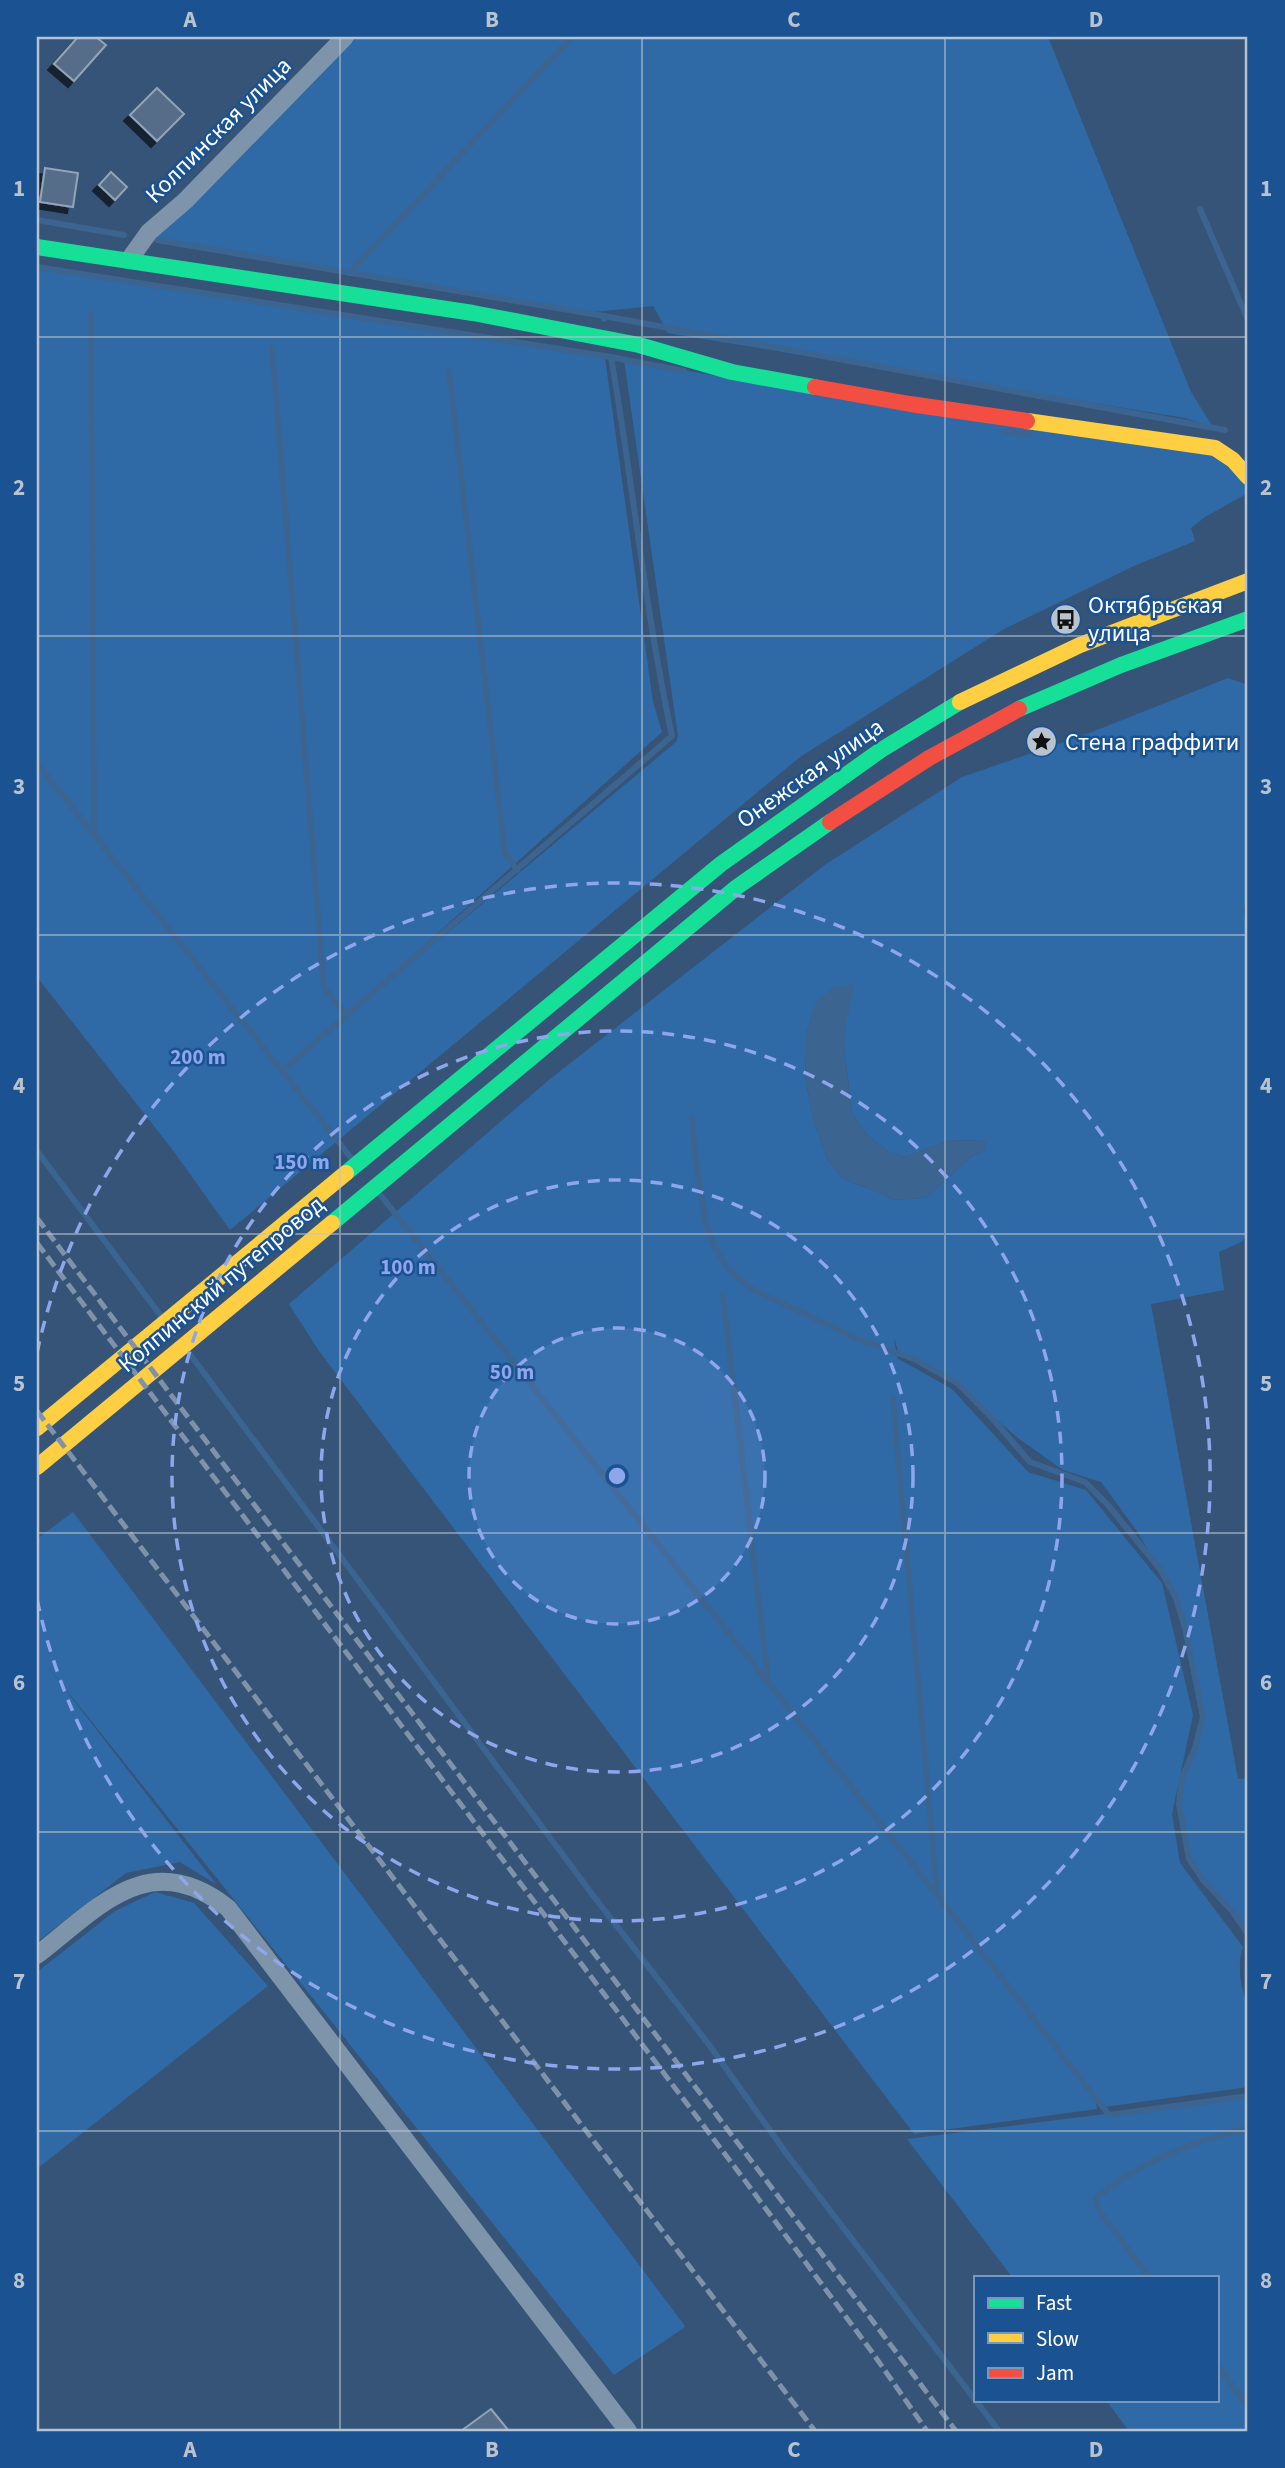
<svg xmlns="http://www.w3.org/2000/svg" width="1285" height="2468" font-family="'Source Sans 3',sans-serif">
	<defs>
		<filter id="shadow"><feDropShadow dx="-6" dy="6" stdDeviation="0" flood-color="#0009"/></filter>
	</defs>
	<rect width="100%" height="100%" fill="#365477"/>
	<!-- green -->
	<path fill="#2f6aa7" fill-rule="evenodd" d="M 351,37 L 1048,37 L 1191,392 L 1213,427 L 1185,418 L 668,333 L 653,306 L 594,312 L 155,237 Z
		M 37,267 L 605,358 L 653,702 L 662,732 L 306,1051 L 676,742 L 678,736 L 624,360 L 916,410 L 1221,455 L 1248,485 L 1248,493 L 1205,517 L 1191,528 L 1195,541 L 1134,566 L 1004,629 L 800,757 L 230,1230 L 172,1149 L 37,977 Z
		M 1228,678 L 1248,685 L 1248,891 L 1244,910 L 1248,937 L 1248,1231 L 1243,1241 L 1219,1252 L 1224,1290 L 1151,1304 L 1238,1779 L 1248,1778 L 1248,1934 L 1232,1911 L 1203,1880 L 1189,1859 L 1179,1804 L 1182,1778 L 1195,1748 L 1203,1717 L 1185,1628 L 1176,1598 L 1137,1531 L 1101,1482 L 1063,1470 L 1018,1438 L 949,1379 L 914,1359 L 899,1353 L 894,1338 L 897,1358 L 952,1389 L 1028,1472 L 1086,1490 L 1162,1583 L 1193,1715 L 1172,1814 L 1180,1863 L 1243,1947 C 1237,1963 1240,1989 1248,2004 L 1248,2087 L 1104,2107 L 1095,2098 L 1097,2109 L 914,2134 L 319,1351 L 289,1304 L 550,1079 L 826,864 L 962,777 L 1087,734 ZM 812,1015 L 846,1024 L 844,1046 L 852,1113 L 868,1136 L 889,1152 L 905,1157 L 950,1140 L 985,1141 L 986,1149 L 971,1157 L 926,1198 L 893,1200 L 878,1192 L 843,1179 L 828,1161 L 814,1122 L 805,1078 L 807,1031 Z
		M 73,1512 L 685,2326 L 685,2327 L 614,2375 L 44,1662 L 216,1884 L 180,1862 L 126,1873 L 37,1942 L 37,1539 Z
		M 155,1892 L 194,1903 L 268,1986 L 37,2169 L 37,1972 L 115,1911 Z
		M 1248,2096 L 1248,2431 L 1129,2431 L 1106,2400 L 1217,2400 L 1217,2277 L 1012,2277 L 907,2139 Z"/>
	<!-- water -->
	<path fill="#3c6490" d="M 855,984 L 846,1024 L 844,1046 L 852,1113 L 868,1136 L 889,1152 L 905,1157 L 950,1140 L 986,1141 L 986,1149 L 971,1157 L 926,1198 L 909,1199 L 893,1200 L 878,1192 L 843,1179 L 828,1161 L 814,1122 L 805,1078 L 807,1031 L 816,1002 L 835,986 Z"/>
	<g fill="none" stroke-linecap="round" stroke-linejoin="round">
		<!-- stream -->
		<path stroke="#3c6490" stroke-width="6" d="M 1200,209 L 1248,320
			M 37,220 L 124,235
			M 157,240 L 604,316 L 604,319
			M 37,267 L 611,357 L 684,371
			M 349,273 L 572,37
			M 91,315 L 94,835
			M 604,316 L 1225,430
			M 272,348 L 324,988 L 347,1015
			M 449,371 L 505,853 L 517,870
			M 1005,431 L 1029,435
			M 37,763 L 352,1159
			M 282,1071 L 672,736 C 645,611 633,483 611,357
			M 692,1119 L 696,1164 L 706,1224 L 715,1248 L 729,1270 L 752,1289 L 860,1340 L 914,1359 L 957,1383 L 992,1418 L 1030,1462 L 1085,1482 L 1108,1505 L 1160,1569 L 1176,1598 L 1185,1628 L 1203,1717 L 1195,1748 L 1182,1778 L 1179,1804 L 1189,1859 L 1203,1880 L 1232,1911 L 1248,1934
			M 37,1151 L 161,1316
			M 378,1192 L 937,1895 L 1109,2115 L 1248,2096
			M 723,1296 L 768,1680
			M 189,1353 L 595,1898 L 710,2046 L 786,2153 L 999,2431
			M 893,1399 L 937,1893
			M 1149,2277 L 1098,2209 L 1096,2198 C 1138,2162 1195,2141 1248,2128
			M 1217,2365 L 1248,2406"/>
	</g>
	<!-- building -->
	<path fill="#546d88" stroke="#92a4b8" stroke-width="2" filter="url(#shadow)" d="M 78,37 L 96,37 L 106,45 L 74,81 L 54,64 Z
		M 157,88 L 184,114 L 157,141 L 130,115 Z
		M 45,168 L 78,173 L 73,207 L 40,202 Z
		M 111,172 L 127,187 L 115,200 L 99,185 Z
		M 491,2409 L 509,2431 L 461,2431 Z"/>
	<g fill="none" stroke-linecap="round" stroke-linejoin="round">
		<!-- street -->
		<path stroke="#7e94aa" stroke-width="18" d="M 129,260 L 149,232 L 185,201 L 345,37
			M 37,1955 C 99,1907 149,1846 228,1908 L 628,2431"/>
		<!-- fast -->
		<path stroke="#16e098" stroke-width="16" d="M 37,247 L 473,313 L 639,345 L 732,372 L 815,387
			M 1019,709 L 1121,665 L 1248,619
			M 346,1173 L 721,864 L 881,750 L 960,702
			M 332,1223 L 737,887 L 830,822"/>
		<!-- slow -->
		<path stroke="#ffcf43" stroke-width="16" d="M 1027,421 L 1215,448 L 1233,460 L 1248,477
			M 960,702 L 1080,645 L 1248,581
			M 37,1428 L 346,1173
			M 37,1467 L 332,1223"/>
		<!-- jam -->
		<path stroke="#f24e42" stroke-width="16" d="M 815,387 L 910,404 L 1027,421
			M 830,822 L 929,758 L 1019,709"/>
		<!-- rail -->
		<path stroke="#7e93a9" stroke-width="5" stroke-dasharray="12 5" stroke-linecap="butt" d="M 37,1218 L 956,2431
			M 37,1243 L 743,2178 L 872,2352 L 927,2431
			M 37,1411 L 815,2431"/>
	</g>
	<!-- grid -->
	<path fill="none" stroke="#b9c3cf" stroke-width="2" stroke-opacity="0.55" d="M 340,37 L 340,2431M 642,37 L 642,2431M 945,37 L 945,2431M 37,337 L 1248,337M 37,636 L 1248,636M 37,935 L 1248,935M 37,1234 L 1248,1234M 37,1533 L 1248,1533M 37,1832 L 1248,1832M 37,2131 L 1248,2131"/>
	<!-- distance rings -->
	<circle cx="617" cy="1476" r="148" fill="#8ea6ec" fill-opacity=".12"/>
	<g fill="none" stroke="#8ea6ec" stroke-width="3.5" stroke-dasharray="12 9">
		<circle cx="617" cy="1476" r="148"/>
		<circle cx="617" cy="1476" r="296"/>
		<circle cx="617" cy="1476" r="445"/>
		<path d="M37 1353A593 593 0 1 1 37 1599"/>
	</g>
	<!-- icons -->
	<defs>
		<symbol id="bus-disc" viewBox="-11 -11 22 22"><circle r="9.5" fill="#b9c3cf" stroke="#1b5392"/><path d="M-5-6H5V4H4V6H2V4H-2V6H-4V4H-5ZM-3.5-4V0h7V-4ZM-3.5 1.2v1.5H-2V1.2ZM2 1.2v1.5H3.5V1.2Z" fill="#111"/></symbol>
		<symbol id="sight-disc" viewBox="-11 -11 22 22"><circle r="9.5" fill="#b9c3cf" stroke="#1b5392"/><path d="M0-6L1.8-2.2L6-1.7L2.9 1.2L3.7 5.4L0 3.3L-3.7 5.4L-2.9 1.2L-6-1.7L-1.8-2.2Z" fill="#111"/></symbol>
	</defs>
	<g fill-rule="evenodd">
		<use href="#bus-disc" x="1048" y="602" width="35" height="35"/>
		<use href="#sight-disc" x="1024" y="724" width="35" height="35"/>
	</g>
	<g text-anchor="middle" stroke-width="5" stroke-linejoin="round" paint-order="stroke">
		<!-- street labels -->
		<g font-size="24" fill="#fff" stroke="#1b5392">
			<text transform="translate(218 130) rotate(-45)" y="8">Колпинская улица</text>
			<text transform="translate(810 773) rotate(-35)" y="8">Онежская улица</text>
			<text transform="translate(221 1284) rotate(-40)" y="8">Колпинский путепровод</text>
		</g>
		<!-- poi labels -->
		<g font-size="24" fill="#fff" stroke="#1b5392" text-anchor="start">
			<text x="1088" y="613">Октябрьская<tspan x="1088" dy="28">улица</tspan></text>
			<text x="1065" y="750">Стена граффити</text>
		</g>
	</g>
	<circle cx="617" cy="1476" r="10" fill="#8ea6ec" stroke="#1b5392" stroke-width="3.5"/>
	<g font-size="21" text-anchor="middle" font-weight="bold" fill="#8ea6ec" stroke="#1b5392" stroke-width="5" stroke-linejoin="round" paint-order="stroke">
		<text x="198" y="1064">200 m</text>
		<text x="302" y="1169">150 m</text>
		<text x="408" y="1274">100 m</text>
		<text x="512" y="1379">50 m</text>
	</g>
	<!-- border -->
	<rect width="1285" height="2468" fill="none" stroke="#1b5392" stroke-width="77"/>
	<!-- legend -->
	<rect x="974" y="2276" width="245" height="126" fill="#1b5392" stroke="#7698be" stroke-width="2"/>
	<rect x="988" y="2298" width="35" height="10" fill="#16e098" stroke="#7698be" stroke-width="2"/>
	<text x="1036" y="2310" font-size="21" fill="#ffffff">Fast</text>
	<rect x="988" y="2333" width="35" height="10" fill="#ffcf43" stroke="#7698be" stroke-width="2"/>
	<text x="1036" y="2346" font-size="21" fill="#ffffff">Slow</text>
	<rect x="988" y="2368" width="35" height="10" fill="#f24e42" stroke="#7698be" stroke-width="2"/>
	<text x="1036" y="2380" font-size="21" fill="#ffffff">Jam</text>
	<rect x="38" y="38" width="1208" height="2392" fill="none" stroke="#b9c3cf" stroke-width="2.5"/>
	<g font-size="23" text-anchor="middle" font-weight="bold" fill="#b9c3cf">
		<text x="190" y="27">A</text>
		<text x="492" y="27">B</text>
		<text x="794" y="27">C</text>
		<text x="1096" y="27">D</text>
		<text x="19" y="196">1</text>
		<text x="1266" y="196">1</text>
		<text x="19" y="495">2</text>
		<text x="1266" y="495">2</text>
		<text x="19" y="794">3</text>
		<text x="1266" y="794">3</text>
		<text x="19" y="1093">4</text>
		<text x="1266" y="1093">4</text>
		<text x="19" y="1391">5</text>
		<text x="1266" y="1391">5</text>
		<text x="19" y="1690">6</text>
		<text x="1266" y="1690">6</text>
		<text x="19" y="1989">7</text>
		<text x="1266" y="1989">7</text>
		<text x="19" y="2288">8</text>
		<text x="1266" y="2288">8</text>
		<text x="190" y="2457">A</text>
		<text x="492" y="2457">B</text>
		<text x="794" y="2457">C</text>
		<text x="1096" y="2457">D</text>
	</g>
</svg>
